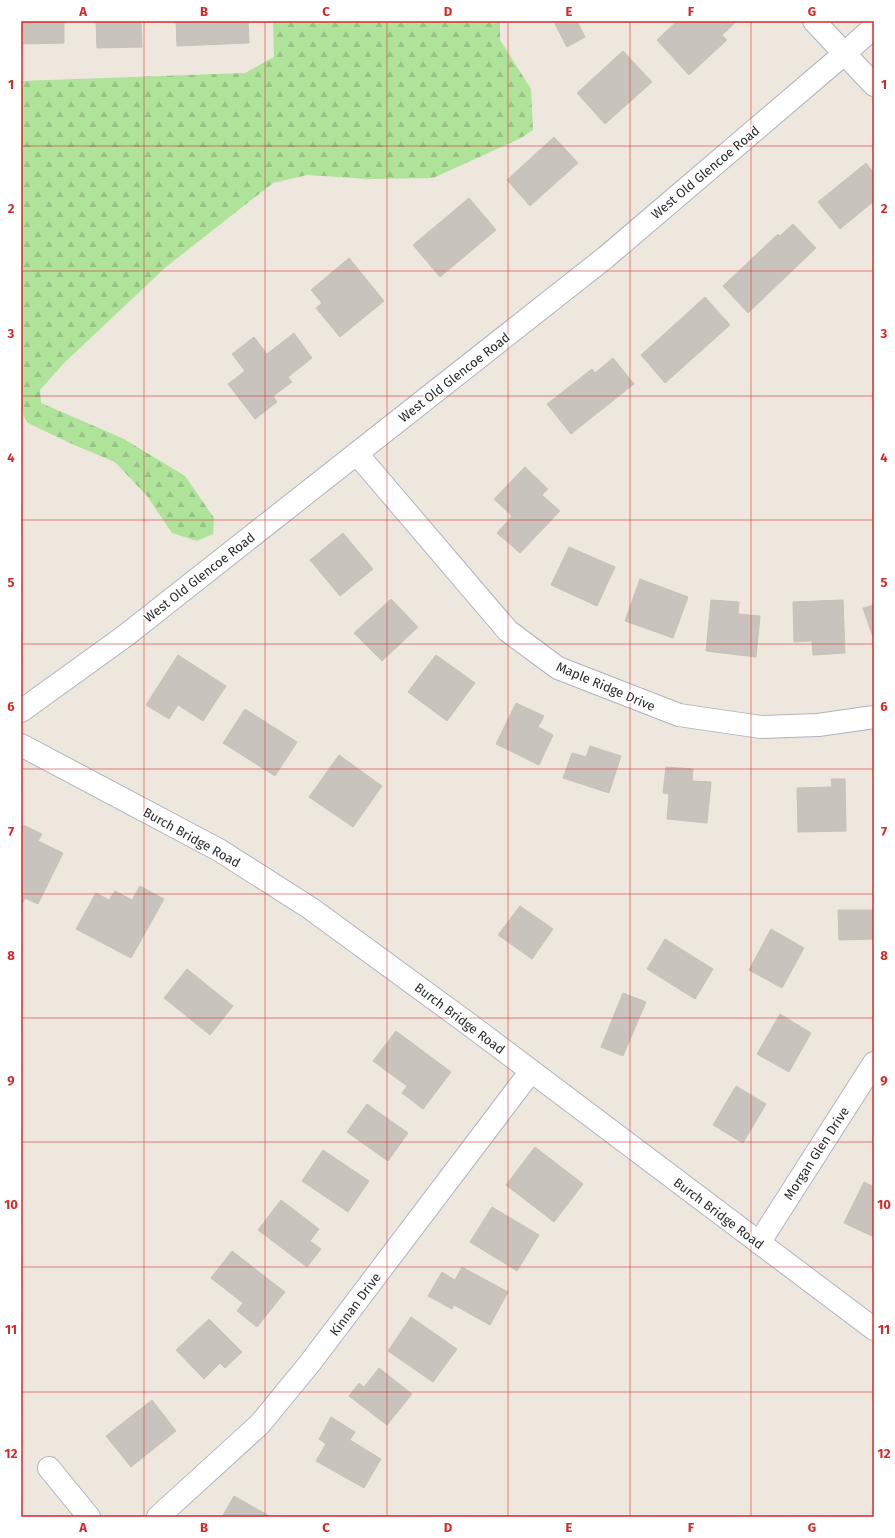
<svg xmlns="http://www.w3.org/2000/svg" width="895" height="1538" font-family="'Fira Sans',sans-serif">
	<defs>
		<pattern id="forest-firs" width="22" height="20" patternUnits="userSpaceOnUse"><rect width="22" height="20" fill="#aee399"/><path d="M5 1l3.5 6h-7zM16 11l3.5 6h-7z" fill="#96c384"/></pattern>
	</defs>
	<rect width="100%" height="100%" fill="#ede7dd"/>
	<!-- forest -->
	<path fill="url(#forest-firs)" d="M 273,21 L 500,21 L 500,40 L 531,89 L 533,130 L 521,138 L 433,178 L 369,179 L 307,175 L 273,183 L 166,267 L 64,363 L 40,390 L 41,403 L 124,439 L 185,476 L 214,518 L 213,534 L 197,541 L 172,533 L 147,496 L 115,462 L 72,444 L 28,423 L 21,412 L 21,81 L 245,73 L 274,57 Z"/>
	<!-- building -->
	<path fill="#c8c3bc" stroke="#c8c3b6" d="M 21,21 L 64,21 L 64,43 L 21,44 Z
		M 141,21 L 142,47 L 97,48 L 96,22 Z
		M 176,21 L 248,21 L 249,43 L 177,46 Z
		M 560,21 L 577,21 L 585,37 L 567,47 L 555,24 Z
		M 677,21 L 737,21 L 722,35 L 727,40 L 689,75 L 657,40 Z
		M 623,51 L 652,82 L 605,124 L 577,93 Z
		M 554,137 L 578,163 L 530,206 L 507,180 Z
		M 866,163 L 874,173 L 874,201 L 840,229 L 818,202 Z
		M 469,198 L 496,230 L 440,277 L 413,245 Z
		M 793,224 L 816,248 L 748,313 L 723,286 L 778,234 L 780,236 Z
		M 349,258 L 384,301 L 340,337 L 316,308 L 322,303 L 311,290 Z
		M 705,297 L 730,325 L 665,383 L 641,355 Z
		M 294,333 L 312,358 L 288,377 L 292,382 L 273,396 L 277,402 L 255,419 L 228,384 L 245,371 L 232,354 L 254,337 L 267,354 Z
		M 613,358 L 634,384 L 571,434 L 547,404 L 592,369 L 595,373 Z
		M 525,467 L 548,489 L 542,495 L 560,511 L 520,553 L 497,533 L 512,516 L 494,499 Z
		M 343,533 L 373,569 L 340,596 L 310,560 Z
		M 569,547 L 615,567 L 597,606 L 551,585 Z
		M 640,579 L 688,597 L 673,638 L 625,621 Z
		M 391,599 L 418,627 L 382,661 L 354,633 Z
		M 711,600 L 739,602 L 738,614 L 760,616 L 756,657 L 706,651 Z
		M 843,600 L 845,653 L 813,655 L 812,641 L 794,642 L 793,602 Z
		M 874,605 L 874,640 L 863,608 Z
		M 178,655 L 226,686 L 203,721 L 178,705 L 169,719 L 146,705 Z
		M 436,655 L 475,683 L 447,721 L 408,692 Z
		M 516,703 L 544,716 L 538,727 L 553,735 L 539,765 L 496,744 Z
		M 245,709 L 297,742 L 275,776 L 223,743 Z
		M 590,746 L 621,756 L 609,793 L 563,778 L 572,753 L 586,757 Z
		M 339,755 L 382,786 L 353,827 L 309,797 Z
		M 666,767 L 693,769 L 692,781 L 711,782 L 707,823 L 667,819 L 669,794 L 663,793 Z
		M 831,779 L 845,779 L 846,831 L 798,832 L 797,788 L 832,787 Z
		M 21,824 L 42,834 L 38,841 L 63,853 L 38,904 L 25,898 L 21,907 Z
		M 140,886 L 164,899 L 131,958 L 76,929 L 96,893 L 109,900 L 115,891 L 132,900 Z
		M 520,906 L 553,929 L 532,959 L 498,935 Z
		M 838,910 L 874,910 L 874,939 L 839,940 Z
		M 771,929 L 804,948 L 782,988 L 749,970 Z
		M 665,939 L 713,969 L 695,999 L 647,969 Z
		M 187,969 L 233,1006 L 210,1035 L 164,998 Z
		M 623,993 L 646,1002 L 623,1056 L 601,1047 Z
		M 780,1014 L 811,1033 L 789,1072 L 757,1054 Z
		M 396,1031 L 451,1072 L 423,1109 L 402,1093 L 407,1086 L 373,1061 Z
		M 736,1086 L 766,1104 L 743,1143 L 713,1125 Z
		M 367,1104 L 408,1133 L 388,1161 L 347,1132 Z
		M 535,1147 L 583,1184 L 554,1222 L 506,1185 Z
		M 323,1150 L 369,1181 L 348,1212 L 302,1181 Z
		M 864,1182 L 874,1187 L 874,1237 L 844,1223 Z
		M 281,1200 L 319,1229 L 310,1241 L 321,1249 L 307,1267 L 258,1230 Z
		M 492,1207 L 539,1235 L 517,1271 L 470,1242 Z
		M 232,1251 L 285,1292 L 257,1327 L 237,1311 L 243,1303 L 211,1278 Z
		M 462,1267 L 508,1292 L 490,1325 L 454,1305 L 452,1309 L 428,1296 L 442,1272 L 455,1280 Z
		M 411,1317 L 457,1349 L 433,1382 L 388,1351 Z
		M 209,1319 L 242,1352 L 225,1368 L 220,1363 L 204,1379 L 176,1350 Z
		M 379,1368 L 412,1394 L 387,1425 L 349,1396 L 359,1383 L 364,1387 Z
		M 152,1400 L 176,1431 L 131,1467 L 106,1436 Z
		M 331,1417 L 355,1432 L 350,1440 L 381,1459 L 364,1488 L 316,1461 L 326,1444 L 319,1439 Z
		M 234,1496 L 271,1517 L 222,1517 Z"/>
	<g fill="none" stroke-linecap="round" stroke-linejoin="round">
		<defs>
			<path id="minor" d="M 814,21 L 874,85
				M 357,454 L 508,631 L 558,668 L 679,715 L 761,727 L 818,725 L 874,717
				M 21,711 L 125,636 L 606,257 L 844,54 L 874,27
				M 21,745 L 219,850 L 310,908 L 470,1025 L 874,1329
				M 759,1243 L 874,1063
				M 49,1468 L 89,1517
				M 158,1517 L 260,1424 L 310,1363 L 531,1071"/>
		</defs>
		<!-- minor casing -->
		<use href="#minor" stroke="#b1b2be" stroke-width="24"/>
		<!-- minor -->
		<use href="#minor" stroke="#fff" stroke-width="22"/>
	</g>
	<!-- grid -->
	<path fill="none" stroke="#d62828" stroke-width="1" stroke-opacity="0.55" d="M 144,21 L 144,1517M 265,21 L 265,1517M 387,21 L 387,1517M 508,21 L 508,1517M 630,21 L 630,1517M 751,21 L 751,1517M 21,146 L 874,146M 21,271 L 874,271M 21,396 L 874,396M 21,520 L 874,520M 21,644 L 874,644M 21,769 L 874,769M 21,894 L 874,894M 21,1018 L 874,1018M 21,1142 L 874,1142M 21,1267 L 874,1267M 21,1392 L 874,1392"/>
	<g text-anchor="middle" stroke-width="3" stroke-linejoin="round" paint-order="stroke">
		<!-- street labels -->
		<g font-size="13" fill="#2b2b2b" stroke="#fff">
			<text transform="translate(705 172) rotate(-40)" y="5">West Old Glencoe Road</text>
			<text transform="translate(454 377) rotate(-38)" y="5">West Old Glencoe Road</text>
			<text transform="translate(199 577) rotate(-38)" y="5">West Old Glencoe Road</text>
			<text transform="translate(606 686) rotate(23)" y="5">Maple Ridge Drive</text>
			<text transform="translate(192 837) rotate(29)" y="5">Burch Bridge Road</text>
			<text transform="translate(460 1018) rotate(37)" y="5">Burch Bridge Road</text>
			<text transform="translate(816 1153) rotate(-57)" y="5">Morgan Glen Drive</text>
			<text transform="translate(719 1213) rotate(37)" y="5">Burch Bridge Road</text>
			<text transform="translate(355 1304) rotate(-53)" y="5">Kinnan Drive</text>
		</g>
	</g>
	<!-- border -->
	<rect width="895" height="1538" fill="none" stroke="#ffffff" stroke-width="44"/>
	<rect x="22" y="22" width="851" height="1494" fill="none" stroke="#d62828" stroke-width="1.5"/>
	<g font-size="13" text-anchor="middle" font-weight="bold" fill="#d62828">
		<text x="83" y="16">A</text>
		<text x="204" y="16">B</text>
		<text x="326" y="16">C</text>
		<text x="448" y="16">D</text>
		<text x="569" y="16">E</text>
		<text x="691" y="16">F</text>
		<text x="812" y="16">G</text>
		<text x="11" y="89">1</text>
		<text x="884" y="89">1</text>
		<text x="11" y="213">2</text>
		<text x="884" y="213">2</text>
		<text x="11" y="338">3</text>
		<text x="884" y="338">3</text>
		<text x="11" y="462">4</text>
		<text x="884" y="462">4</text>
		<text x="11" y="587">5</text>
		<text x="884" y="587">5</text>
		<text x="11" y="711">6</text>
		<text x="884" y="711">6</text>
		<text x="11" y="836">7</text>
		<text x="884" y="836">7</text>
		<text x="11" y="960">8</text>
		<text x="884" y="960">8</text>
		<text x="11" y="1085">9</text>
		<text x="884" y="1085">9</text>
		<text x="11" y="1209">10</text>
		<text x="884" y="1209">10</text>
		<text x="11" y="1334">11</text>
		<text x="884" y="1334">11</text>
		<text x="11" y="1458">12</text>
		<text x="884" y="1458">12</text>
		<text x="83" y="1532">A</text>
		<text x="204" y="1532">B</text>
		<text x="326" y="1532">C</text>
		<text x="448" y="1532">D</text>
		<text x="569" y="1532">E</text>
		<text x="691" y="1532">F</text>
		<text x="812" y="1532">G</text>
	</g>
</svg>
